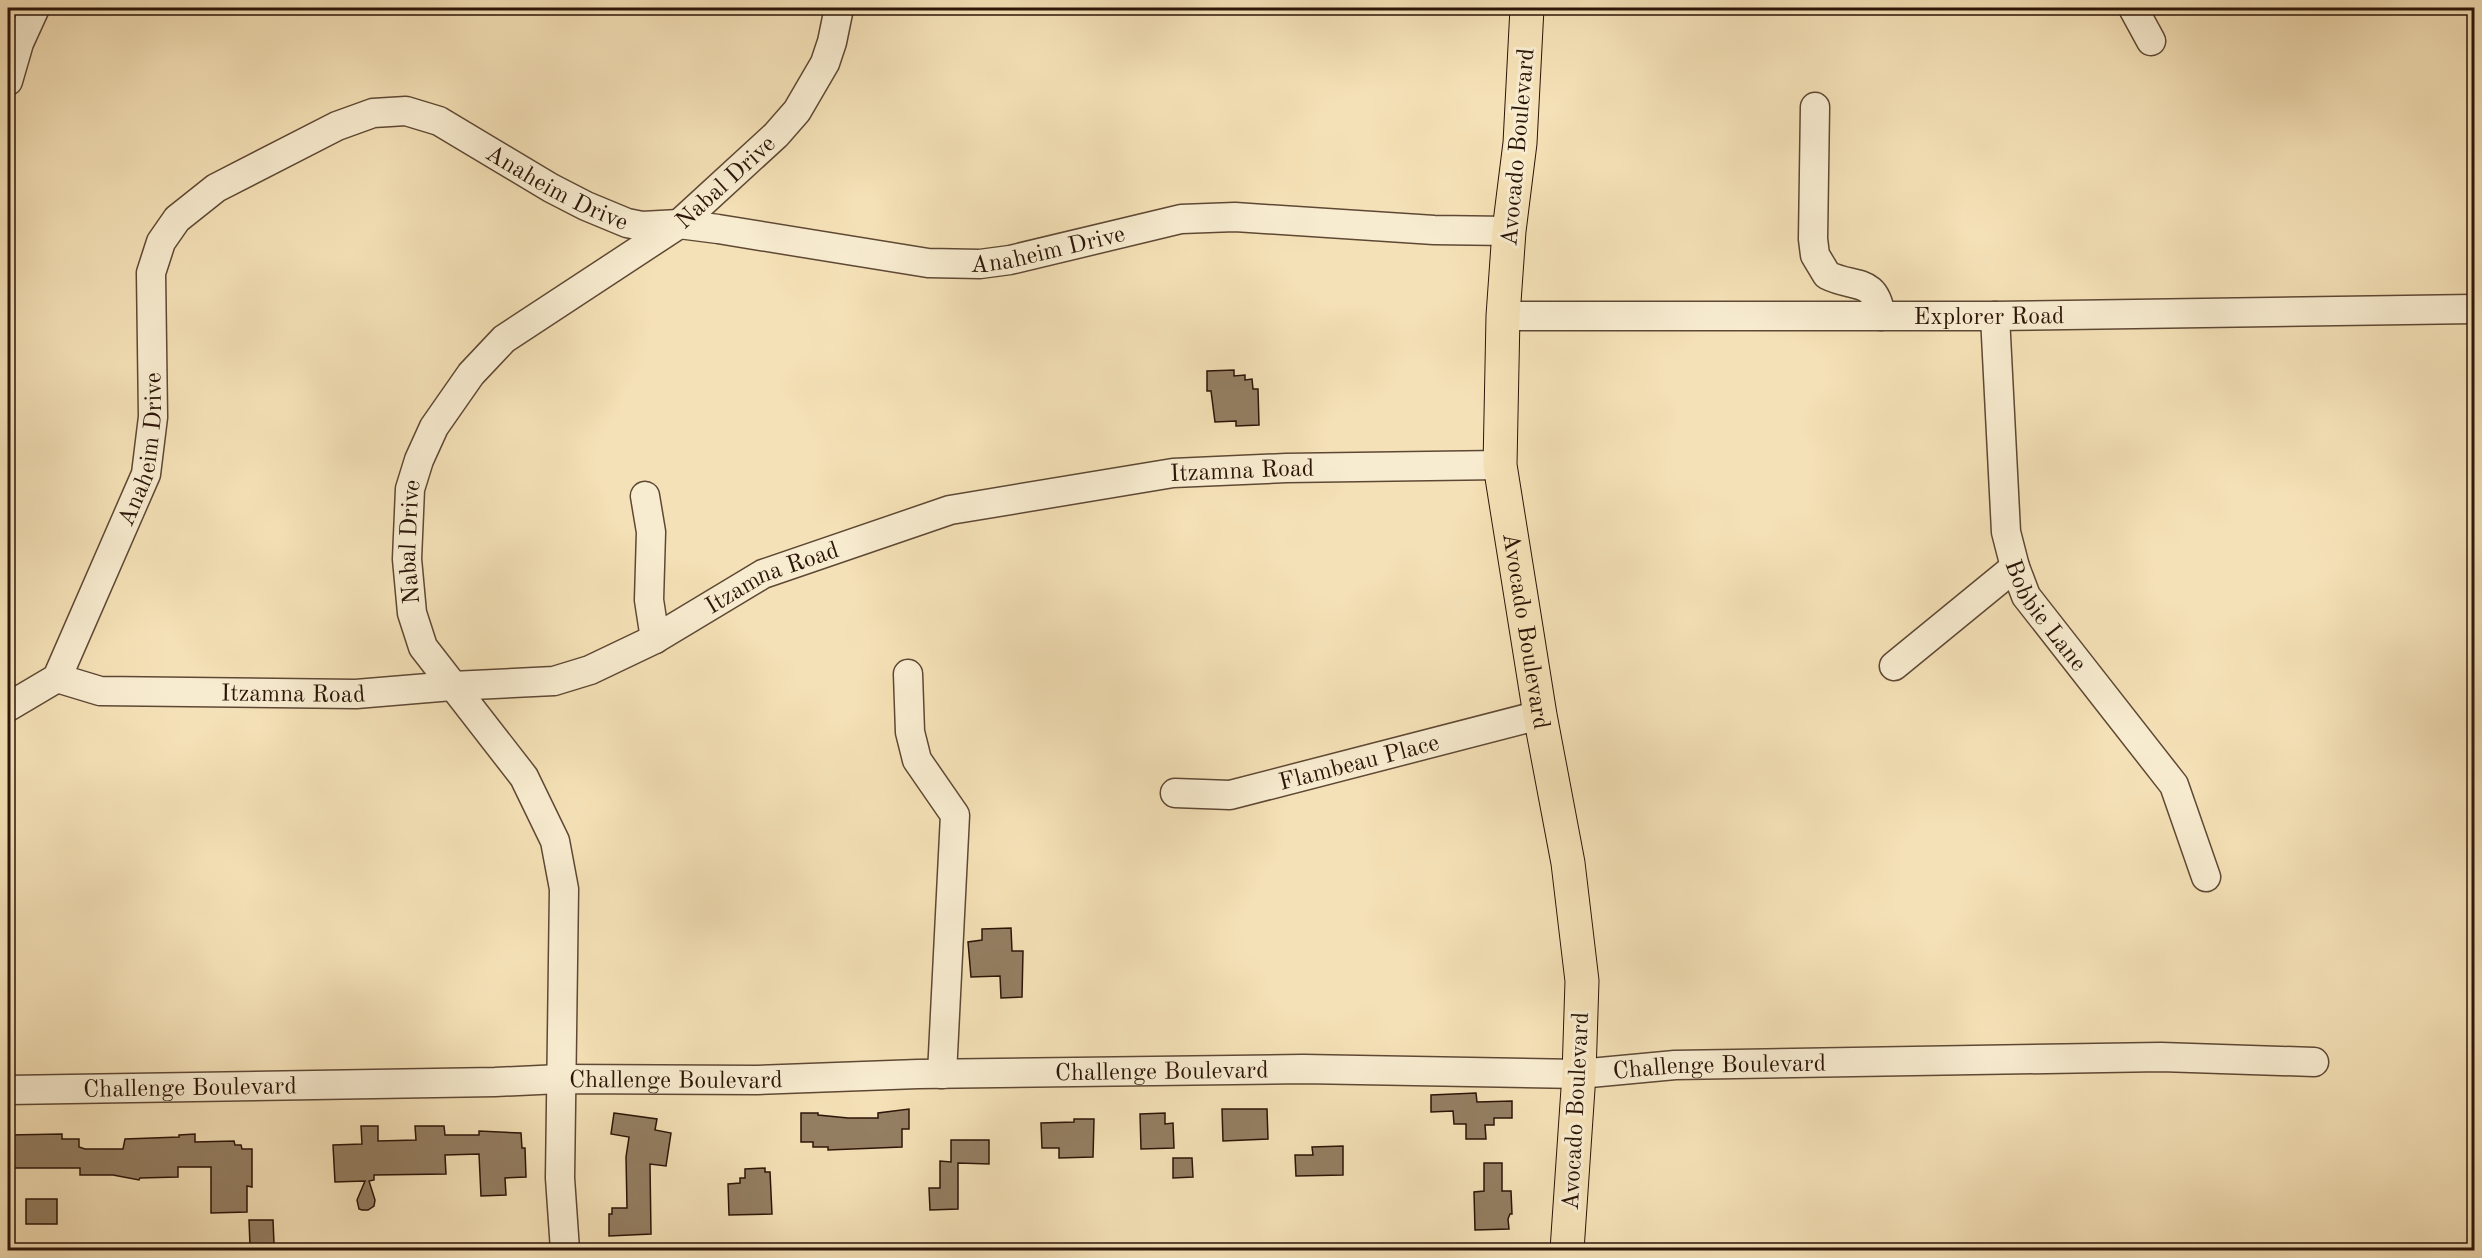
<svg xmlns="http://www.w3.org/2000/svg" width="2482" height="1258" font-family="'Old Standard TT',serif">
	<rect width="100%" height="100%" fill="#f5e1b7"/>
	<filter id="stains"><feTurbulence type="fractalNoise" baseFrequency=".00333" numOctaves="4"/><feColorMatrix values="0 0 0 0 .2 0 0 0 0 .09 0 0 0 0 .02 0 0 0 .5 -.17"/></filter>
	<radialGradient id="worn" r=".72"><stop offset=".6" stop-color="#630" stop-opacity="0"/><stop offset="1" stop-color="#630" stop-opacity=".3"/></radialGradient>
	<!-- building -->
	<path fill="#947f63" stroke="#2b1508" stroke-width="1.5" d="M 1234,370 L 1234,376 L 1245,375 L 1245,380 L 1252,379 L 1253,389 L 1258,389 L 1259,425 L 1236,426 L 1236,421 L 1215,422 L 1211,391 L 1207,391 L 1207,371 Z
		M 1011,928 L 1012,951 L 1023,951 L 1022,997 L 1001,998 L 1000,976 L 971,977 L 968,942 L 982,940 L 982,929 Z
		M 1476,1093 L 1477,1102 L 1512,1101 L 1512,1118 L 1494,1118 L 1494,1125 L 1485,1125 L 1486,1139 L 1466,1139 L 1466,1124 L 1454,1124 L 1453,1111 L 1431,1112 L 1431,1095 Z
		M 909,1109 L 909,1129 L 902,1129 L 902,1147 L 828,1150 L 828,1147 L 813,1147 L 813,1142 L 801,1142 L 801,1113 L 818,1113 L 818,1115 L 848,1118 L 878,1118 L 878,1113 Z
		M 1222,1109 L 1267,1109 L 1268,1139 L 1223,1141 Z
		M 614,1113 L 657,1119 L 655,1130 L 671,1133 L 666,1166 L 650,1164 L 651,1234 L 609,1236 L 609,1214 L 612,1214 L 612,1208 L 627,1208 L 626,1157 L 629,1137 L 611,1134 Z
		M 1165,1113 L 1165,1124 L 1173,1123 L 1174,1148 L 1141,1149 L 1140,1114 Z
		M 1074,1119 L 1094,1119 L 1093,1157 L 1059,1158 L 1059,1148 L 1042,1148 L 1041,1123 L 1074,1122 Z
		M 361,1126 L 378,1126 L 378,1141 L 416,1140 L 415,1126 L 444,1126 L 445,1135 L 479,1135 L 479,1131 L 521,1133 L 522,1148 L 525,1148 L 526,1177 L 505,1178 L 506,1195 L 481,1196 L 479,1154 L 445,1155 L 446,1174 L 374,1175 L 374,1180 L 369,1181 L 375,1200 L 374,1206 L 368,1210 L 362,1210 L 359,1209 L 357,1200 L 365,1181 L 335,1182 L 333,1145 L 362,1144 Z
		M 62,1134 L 62,1139 L 79,1139 L 79,1147 L 85,1149 L 123,1149 L 125,1139 L 179,1137 L 179,1135 L 195,1134 L 195,1142 L 234,1141 L 235,1145 L 241,1145 L 242,1149 L 252,1149 L 252,1187 L 247,1186 L 247,1212 L 211,1213 L 211,1167 L 178,1167 L 178,1177 L 140,1178 L 139,1180 L 113,1175 L 80,1175 L 80,1168 L 8,1168 L 8,1135 Z
		M 951,1140 L 989,1140 L 989,1164 L 958,1163 L 958,1209 L 930,1210 L 929,1188 L 940,1188 L 940,1161 L 951,1162 Z
		M 1343,1146 L 1343,1175 L 1296,1176 L 1295,1155 L 1313,1155 L 1312,1147 Z
		M 1173,1158 L 1192,1158 L 1193,1177 L 1173,1178 Z
		M 1484,1163 L 1502,1163 L 1502,1191 L 1511,1191 L 1512,1214 L 1510,1214 L 1508,1219 L 1509,1229 L 1475,1230 L 1474,1192 L 1484,1191 Z
		M 765,1168 L 765,1172 L 770,1172 L 772,1214 L 729,1215 L 728,1184 L 740,1183 L 740,1178 L 745,1178 L 745,1169 Z
		M 26,1199 L 57,1199 L 57,1224 L 26,1224 Z
		M 249,1220 L 273,1220 L 274,1244 L 250,1245 Z"/>
	<g fill="none" stroke-linecap="round" stroke-linejoin="round">
		<defs>
			<g id="minor">
				<path d="M 2133,8 L 2151,41"/>
				<path d="M 8,81 L 19,43 L 35,8"/>
				<path d="M 1815,107 L 1813,239 L 1815,255 L 1827,275 C 1855,289 1875,276 1881,316"/>
				<path id="s1" d="M 1503,316 L 1995,316 L 2474,309"/>
				<path id="s2" d="M 1995,316 L 2006,532 L 2015,567 L 2026,596 L 2174,785 L 2206,877"/>
				<path d="M 645,496 L 651,532 L 649,600 L 655,639"/>
				<path d="M 1894,666 L 2015,567"/>
				<path d="M 908,674 L 910,732 L 917,760 L 955,815 L 942,1074"/>
				<path id="s3" d="M 57,678 L 100,691 L 356,694 L 452,686 L 554,681 L 590,670 L 655,639 L 763,574 L 950,510 L 1173,473 L 1286,468 L 1500,465"/>
				<path id="s4" d="M 8,707 L 57,678 L 146,474 L 153,417 L 151,273 L 161,242 L 177,219 L 216,188 L 337,126 L 373,113 L 406,111 L 439,121 L 551,188 L 586,206 L 627,223 L 642,226 L 679,224 L 718,229 L 928,263 L 980,264 L 1010,260 L 1181,219 L 1235,217 L 1434,230 L 1509,231"/>
				<path id="s5" d="M 1175,793 L 1230,795 L 1540,715"/>
				<path id="s6" d="M 8,1090 L 495,1082 L 560,1079 L 757,1080 L 918,1074 L 1303,1069 L 1579,1074 L 1675,1065 L 2161,1057 L 2314,1062"/>
				<path id="s7" d="M 565,1250 L 560,1178 L 564,889 L 555,841 L 524,777 L 423,647 L 412,613 L 407,559 L 410,489 L 419,460 L 434,427 L 471,374 L 504,339 L 679,224 L 776,135 L 797,111 L 825,63 L 832,42 L 839,8"/>
			</g>
			<g id="major">
				<path id="s8" d="M 1527,8 L 1520,143 L 1509,231 L 1503,316 L 1500,465 L 1540,715 L 1568,863 L 1582,981 L 1579,1074 L 1567,1250"/>
			</g>
		</defs>
		<!-- minor casing -->
		<use href="#minor" stroke="#5e4834" stroke-width="31"/>
		<!-- major casing -->
		<use href="#major" stroke="#2b1508" stroke-width="35"/>
		<!-- minor -->
		<use href="#minor" stroke="#f8ecd0" stroke-width="28"/>
		<!-- major -->
		<use href="#major" stroke="#f5e1b7" stroke-width="33"/>
	</g>
	<g text-anchor="middle" stroke-width="6" stroke-linejoin="round" paint-order="stroke">
		<!-- street labels -->
		<g font-size="24" fill="#2b1508" stroke="#f8ecd0">
			<text transform="translate(1517 147) rotate(-85)" y="8">Avocado Boulevard</text>
			<text dy="8" stroke="none"><textPath href="#s7" startOffset="1257">Nabal Drive</textPath></text>
			<text dy="8" stroke="none"><textPath href="#s4" startOffset="969">Anaheim Drive</textPath></text>
			<text dy="8" stroke="none"><textPath href="#s4" startOffset="1473">Anaheim Drive</textPath></text>
			<text dy="8" stroke="none"><textPath href="#s1" startOffset="486">Explorer Road</textPath></text>
			<text dy="8" stroke="none"><textPath href="#s4" startOffset="303">Anaheim Drive</textPath></text>
			<text dy="8" stroke="none"><textPath href="#s3" startOffset="1228">Itzamna Road</textPath></text>
			<text dy="8" stroke="none"><textPath href="#s7" startOffset="753">Nabal Drive</textPath></text>
			<text dy="8" stroke="none"><textPath href="#s3" startOffset="742">Itzamna Road</textPath></text>
			<text dy="8" stroke="none"><textPath href="#s2" startOffset="310">Bobbie Lane</textPath></text>
			<text dy="8" stroke="none"><textPath href="#s8" startOffset="626">Avocado Boulevard</textPath></text>
			<text dy="8" stroke="none"><textPath href="#s3" startOffset="238">Itzamna Road</textPath></text>
			<text dy="8" stroke="none"><textPath href="#s5" startOffset="188">Flambeau Place</textPath></text>
			<text dy="8" stroke="none"><textPath href="#s6" startOffset="1712">Challenge Boulevard</textPath></text>
			<text dy="8" stroke="none"><textPath href="#s6" startOffset="1154">Challenge Boulevard</textPath></text>
			<text dy="8" stroke="none"><textPath href="#s6" startOffset="668">Challenge Boulevard</textPath></text>
			<text dy="8" stroke="none"><textPath href="#s6" startOffset="182">Challenge Boulevard</textPath></text>
			<text transform="translate(1575 1111) rotate(-87)" y="8">Avocado Boulevard</text>
		</g>
	</g>
	<!-- margin -->
	<rect width="2482" height="1258" fill="none" stroke="#f5e1b7" stroke-width="30"/>
	<rect x="9" y="9" width="2464" height="1240" fill="none" stroke="#2b1508" stroke-width="3"/>
	<rect x="15" y="15" width="2452" height="1228" fill="none" stroke="#2b1508" stroke-width="1.5"/>
	<rect width="100%" height="100%" filter="url(#stains)"/>
	<rect width="100%" height="100%" fill="url(#worn)"/>
</svg>
